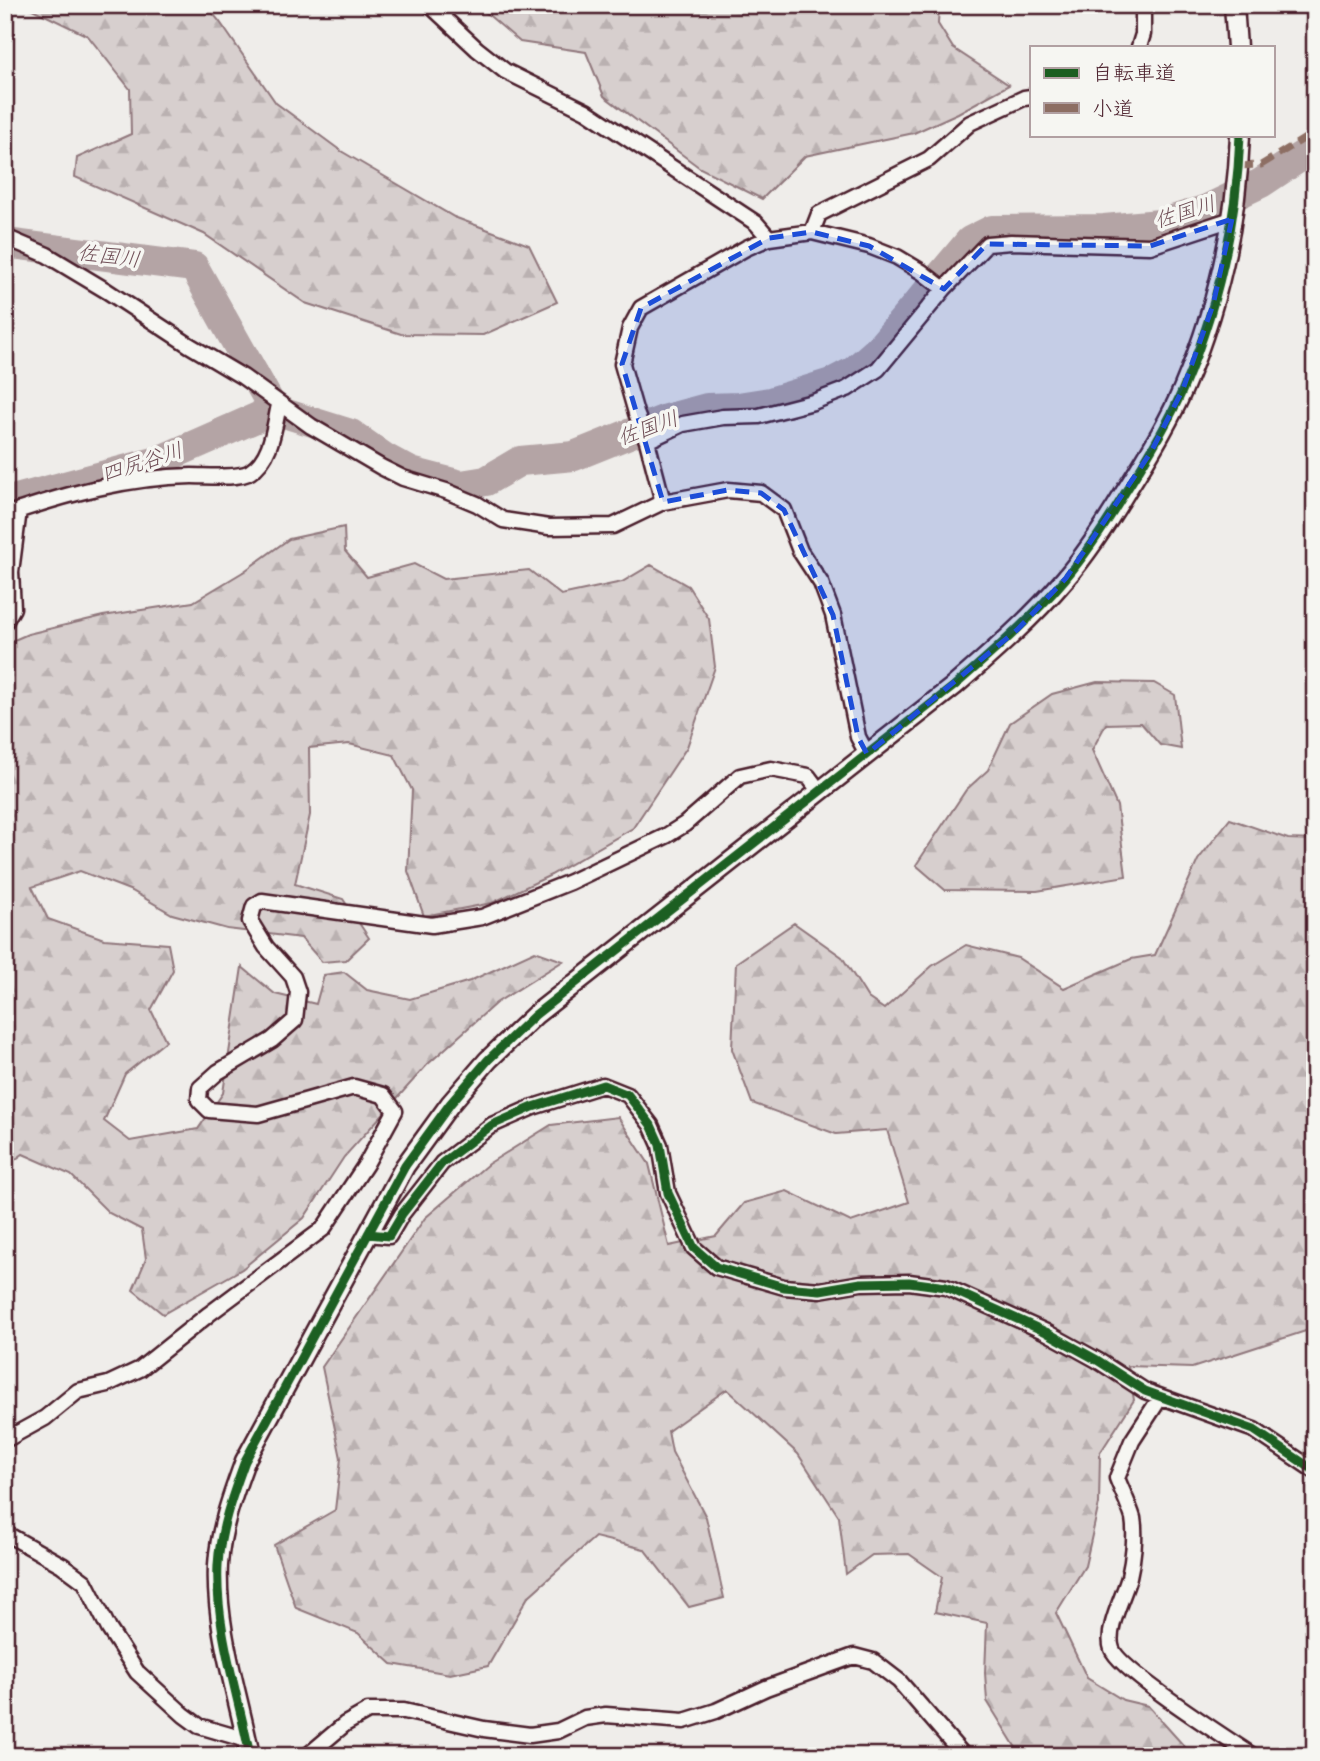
<svg xmlns="http://www.w3.org/2000/svg" width="1320" height="1761" font-family="Kalam,'Klee One',sans-serif">
	<defs>
		<pattern id="forest-firs" width="22" height="20" patternUnits="userSpaceOnUse" patternTransform="scale(1.75)"><rect width="22" height="20" fill="#d7cfce"/><path d="M5 1l3.5 6h-7zM16 11l3.5 6h-7z" fill="#bab1b1"/></pattern>
	</defs>
	<rect width="100%" height="100%" fill="#efedea"/>
	<filter id="ink" filterUnits="userSpaceOnUse"><feTurbulence type="fractalNoise" baseFrequency=".0143" numOctaves="2"/><feDisplacementMap in="SourceGraphic" scale="14" xChannelSelector="R" yChannelSelector="G"/><feConvolveMatrix kernelMatrix="1 2 1 2 8 2 1 2 1" color-interpolation-filters="sRGB"/></filter>
	<g filter="url(#ink)">
		<!-- forest -->
		<path fill="url(#forest-firs)" stroke="#90777c" stroke-width="2" d="M 24,5 L 206,5 L 220,22 L 276,103 L 341,151 L 454,217 L 529,245 L 557,302 L 483,335 L 401,334 L 305,303 L 204,234 L 75,177 L 77,158 L 131,134 L 130,89 L 88,36 Z
			M 477,5 L 939,5 L 938,24 L 953,48 L 1009,85 L 958,113 L 914,133 L 805,156 L 762,199 L 700,168 L 604,96 L 586,52 L 520,42 Z
			M 344,527 L 345,551 L 367,577 L 414,564 L 443,579 L 529,570 L 561,595 L 622,582 L 651,565 L 688,586 L 709,619 L 715,667 L 687,747 L 633,828 L 551,875 L 492,903 L 424,916 L 408,871 L 412,790 L 394,755 L 349,744 L 309,748 L 310,815 L 295,884 L 343,899 L 369,938 L 346,960 L 322,962 L 301,938 L 227,929 L 172,914 L 132,891 L 80,871 L 32,887 L 48,919 L 104,939 L 168,944 L 173,970 L 151,1010 L 166,1041 L 125,1074 L 104,1121 L 130,1141 L 198,1129 L 223,1093 L 242,967 L 275,994 L 316,1004 L 324,975 L 344,972 L 367,990 L 410,999 L 470,981 L 535,951 L 563,961 L 496,1003 L 427,1065 L 344,1157 L 304,1218 L 242,1269 L 163,1314 L 133,1290 L 146,1259 L 142,1230 L 109,1213 L 71,1175 L 23,1154 L 5,1167 L 5,644 L 28,634 L 103,616 L 193,602 L 243,572 L 289,539 Z
			M 1097,682 L 1154,683 L 1175,695 L 1181,749 L 1160,745 L 1141,723 L 1106,724 L 1092,750 L 1117,806 L 1126,876 L 1037,891 L 945,890 L 916,865 L 966,790 L 988,770 L 1010,723 L 1052,694 Z
			M 1230,819 L 1288,839 L 1315,840 L 1315,1328 L 1192,1368 L 1128,1366 L 1134,1400 L 1100,1453 L 1099,1504 L 1085,1566 L 1056,1613 L 1087,1678 L 1123,1700 L 1148,1706 L 1193,1756 L 1021,1756 L 987,1701 L 985,1673 L 987,1623 L 935,1612 L 942,1577 L 909,1554 L 872,1555 L 846,1574 L 839,1517 L 798,1454 L 727,1389 L 668,1431 L 672,1452 L 706,1517 L 724,1598 L 689,1607 L 644,1549 L 595,1537 L 528,1597 L 488,1666 L 450,1674 L 392,1664 L 358,1633 L 296,1608 L 274,1545 L 335,1510 L 341,1458 L 322,1367 L 425,1218 L 488,1164 L 551,1125 L 618,1117 L 649,1164 L 669,1246 L 716,1236 L 744,1203 L 787,1191 L 851,1222 L 909,1202 L 887,1130 L 836,1134 L 752,1103 L 732,1049 L 736,963 L 794,923 L 842,957 L 868,998 L 884,1009 L 932,966 L 966,945 L 1018,958 L 1064,988 L 1131,959 L 1155,955 L 1198,860 Z"/>
		<g fill="none" stroke-linecap="round" stroke-linejoin="round">
			<!-- river -->
			<path stroke="#b4a4a5" stroke-width="30" d="M 13,244 L 194,267 L 274,410 L 351,434 L 385,458 L 411,472 L 461,485 L 486,481 L 520,461 L 574,456 L 666,419 L 707,408 L 738,407 L 770,402 L 831,383 L 854,371 L 879,349 L 970,241 L 992,230 L 1104,229 L 1160,224 L 1207,209 L 1261,183 L 1315,147
				M 5,502 L 158,461 L 274,410"/>
			<defs>
				<path id="minor" d="M 430,5 L 477,49 L 505,71 L 586,111 L 756,223 L 769,238
					M 1139,47 L 1143,34 L 1143,5
					M 812,232 L 819,214 L 929,159 L 970,123 L 1024,98 L 1031,97
					M 5,237 L 47,255 L 107,291 L 189,345 L 243,377 L 311,426 L 381,467 L 403,478 L 446,491 L 477,504 L 503,520 L 549,527 L 613,526 L 663,502 L 728,490 L 761,493 L 784,510 L 800,551 L 821,583 L 833,615 L 858,737 L 867,754
					M 647,441 L 683,424 L 723,417 L 759,416 L 813,402 L 847,389 L 878,369 L 944,289 L 987,244 L 1011,242 L 1150,246 L 1232,219
					M 663,502 L 647,441 L 636,413 L 622,364 L 630,328 L 641,308 L 746,248 L 769,238 L 812,232 L 869,246 L 897,257 L 922,272 L 944,289
					M 5,515 C 67,494 127,477 192,476 C 207,476 239,479 250,472 C 272,458 274,427 279,405
					M 5,622 L 13,608 L 11,572 L 19,510
					M 368,1234 L 389,1236 L 402,1214 L 442,1163 L 492,1125 L 533,1107 L 603,1085 L 628,1095 L 651,1125 L 660,1145 L 668,1193 L 694,1248 L 716,1267 L 784,1287 L 820,1290 L 861,1283 L 909,1282 L 946,1287 L 1046,1332 L 1097,1360 L 1145,1391 L 1254,1430 L 1315,1471
					M 1160,1398 L 1132,1441 L 1117,1478 C 1122,1491 1129,1505 1133,1518 C 1136,1535 1133,1560 1129,1577 C 1124,1596 1105,1630 1112,1649 C 1120,1671 1228,1739 1253,1756
					M 5,1440 L 45,1418 L 78,1391 L 108,1384 L 140,1369 L 209,1314 L 323,1229 L 366,1164 L 395,1111 L 383,1095 L 354,1087 L 258,1114 L 209,1110 L 199,1100 L 200,1088 L 218,1072 L 272,1040 L 295,1020 L 298,992 L 293,977 L 266,947 L 250,921 L 254,906 L 262,901 L 432,925 L 482,917 L 570,882 L 666,836 L 685,824 L 740,776 L 771,769 L 808,776 L 820,792
					M 5,1533 L 62,1565 L 85,1582 L 109,1629 L 137,1672 L 184,1715 L 199,1726 L 247,1740
					M 307,1756 L 345,1724 L 368,1711 L 404,1711 L 484,1729 L 530,1735 L 558,1731 L 585,1718 L 606,1715 L 684,1721 L 716,1711 L 766,1688 L 854,1656 L 873,1661 L 899,1681 L 964,1756"/>
				<path id="tertiary" d="M 1234,5 L 1237,47
					M 250,1756 C 238,1693 215,1629 218,1565 C 220,1529 233,1494 245,1461 L 405,1166 L 450,1104 L 488,1060 L 535,1015 L 954,686 C 993,652 1032,618 1065,579 C 1088,552 1108,521 1126,491 C 1147,458 1168,424 1183,389 C 1217,309 1237,221 1240,135"/>
			</defs>
			<!-- minor casing -->
			<use href="#minor" stroke="#4a1f2b" stroke-width="19"/>
			<!-- tertiary casing -->
			<use href="#tertiary" stroke="#4a1f2b" stroke-width="23"/>
			<!-- minor -->
			<use href="#minor" stroke="#f6f6f2" stroke-width="14"/>
			<!-- tertiary -->
			<use href="#tertiary" stroke="#f6f6f2" stroke-width="18"/>
			<!-- quiet -->
			<path stroke="#8d6e63" stroke-width="7" stroke-dasharray="14 7" stroke-linecap="butt" d="M 1239,166 L 1261,165 L 1315,132
				M 1302,1461 L 1315,1446"/>
			<defs>
				<path id="cycleway" d="M 368,1234 L 389,1236 L 402,1214 L 442,1163 L 492,1125 L 533,1107 L 603,1085 L 628,1095 L 651,1125 L 660,1145 L 668,1193 L 694,1248 L 716,1267 L 784,1287 L 820,1290 L 861,1283 L 909,1282 L 946,1287 L 1046,1332 L 1097,1360 L 1145,1391 L 1254,1430 L 1315,1471
					M 250,1756 C 238,1693 215,1629 218,1565 C 220,1529 233,1494 245,1461 L 405,1166 L 450,1104 L 488,1060 L 535,1015 L 954,686 C 993,652 1032,618 1065,579 C 1088,552 1108,521 1126,491 C 1147,458 1168,424 1183,389 C 1217,309 1237,221 1240,135"/>
			</defs>
			<!-- cycleway casing -->
			<use href="#cycleway" stroke="#f6f6f2" stroke-width="13"/>
			<!-- cycleway -->
			<use href="#cycleway" stroke="#1b5e20" stroke-width="9"/>
		</g>
	</g>
	<!-- marked area -->
	<path fill="#1d4ed8" fill-opacity="0.2" stroke="#1d4ed8" stroke-width="5" stroke-dasharray="14 9" stroke-linejoin="round" d="M 1232,219 L 1213,305 L 1183,389 L 1151,452 L 1066,578 L 1018,629 L 867,754 L 858,737 L 833,615 L 784,510 L 761,493 L 728,490 L 663,502 L 622,364 L 641,308 L 769,238 L 812,232 L 869,246 L 944,289 L 987,244 L 1150,246 Z"/>
	<g text-anchor="middle" stroke-width="7" stroke-linejoin="round" paint-order="stroke">
		<!-- water labels -->
		<g font-size="21" font-style="italic" fill="#6f4e56" stroke="#f6f6f2">
			<text transform="translate(1185 212) rotate(-17)" y="7">佐国川</text>
			<text transform="translate(109 256) rotate(7)" y="7">佐国川</text>
			<text transform="translate(648 428) rotate(-20)" y="7">佐国川</text>
			<text transform="translate(142 462) rotate(-18)" y="7">四尻谷川</text>
		</g>
	</g>
	<!-- margin -->
	<rect width="1320" height="1761" fill="none" stroke="#f6f6f2" stroke-width="28"/>
	<rect x="14" y="14" width="1292" height="1733" fill="none" stroke="#4a1f2b" stroke-width="2.5" filter="url(#ink)"/>
	<!-- legend -->
	<rect x="1030" y="46" width="245" height="91" fill="#f6f6f2" stroke="#b1a0a2" stroke-width="2"/>
	<rect x="1044" y="68" width="35" height="10" fill="#1b5e20" stroke="#b1a0a2" stroke-width="2"/>
	<text x="1092" y="80" font-size="21" fill="#4a1f2b">自転車道</text>
	<rect x="1044" y="103" width="35" height="10" fill="#8d6e63" stroke="#b1a0a2" stroke-width="2"/>
	<text x="1092" y="116" font-size="21" fill="#4a1f2b">小道</text>
</svg>
